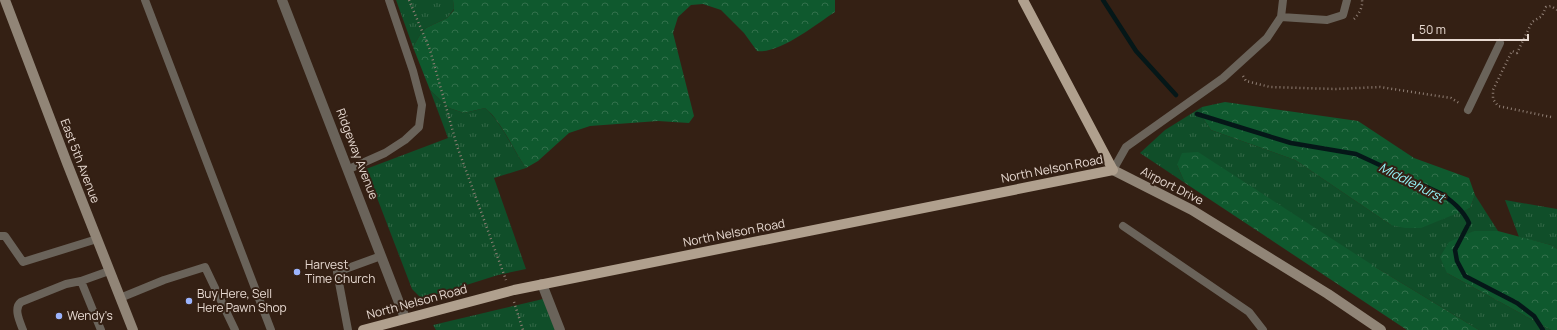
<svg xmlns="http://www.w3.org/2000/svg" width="1557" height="330" font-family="Manrope,sans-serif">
	<defs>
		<pattern id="grass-tufts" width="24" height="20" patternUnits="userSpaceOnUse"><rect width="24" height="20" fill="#104e29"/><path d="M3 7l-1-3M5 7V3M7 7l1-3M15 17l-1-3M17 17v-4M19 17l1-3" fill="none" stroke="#336747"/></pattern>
		<pattern id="forest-crowns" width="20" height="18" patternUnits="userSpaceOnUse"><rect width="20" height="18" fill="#0f592e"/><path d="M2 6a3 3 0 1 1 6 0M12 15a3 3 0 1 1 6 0" fill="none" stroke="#32704b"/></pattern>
	</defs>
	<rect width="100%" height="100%" fill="#342014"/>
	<!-- grass -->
	<path fill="url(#grass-tufts)" d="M 396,0 L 453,0 L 454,9 L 447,18 L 426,28 L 420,35 L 413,47 Z
		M 430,90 L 449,108 L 464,113 L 485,108 C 501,121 513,150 526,168 L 494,178 L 526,269 L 498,275 L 422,299 L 412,289 L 366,169 L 448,138 Z
		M 1202,107 L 1202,117 L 1211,130 L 1295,160 L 1391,225 L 1470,208 L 1475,195 L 1498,231 L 1474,231 L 1447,273 L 1551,330 L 1479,330 L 1377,268 L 1177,165 L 1185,183 L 1140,153 L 1165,130 Z
		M 1505,200 L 1557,209 L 1557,249 L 1551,245 L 1519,237 Z
		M 543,299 L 555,330 L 436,330 L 433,325 Z"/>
	<!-- forest -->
	<path fill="url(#forest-crowns)" d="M 453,0 L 835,0 L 835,12 C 816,24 780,54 757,51 L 744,33 L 721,10 L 703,4 L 691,5 L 678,17 L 673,33 L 694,116 L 689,123 L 658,121 L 590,126 L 569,133 L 538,161 L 526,168 C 513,150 501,120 485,108 L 464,113 L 449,108 L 430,90 L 413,47 L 420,35 L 426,28 L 447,18 L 454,10 Z
		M 1225,102 L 1358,121 L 1414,158 L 1469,178 L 1475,195 L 1470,208 L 1421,228 L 1405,228 L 1391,225 L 1295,160 L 1211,130 L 1202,117 L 1202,107 Z
		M 1198,152 L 1377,268 L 1479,330 L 1407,330 L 1185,183 L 1177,165 L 1182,153 Z
		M 1474,231 L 1498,231 L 1551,245 L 1557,249 L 1557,330 L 1551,330 L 1447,273 L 1440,257 L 1449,242 Z"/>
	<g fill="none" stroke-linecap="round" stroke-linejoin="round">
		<!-- stream -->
		<path stroke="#051718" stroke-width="4.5" d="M 1103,0 L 1136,51 L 1176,95
			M 1197,114 L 1291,143 L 1356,154 L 1442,194 C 1453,202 1463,210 1469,223 L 1455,250 L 1457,261 L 1465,276 L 1517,303 L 1534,316 L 1543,330"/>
		<!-- path -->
		<path stroke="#907f75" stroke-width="2.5" stroke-dasharray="1 3" stroke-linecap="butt" d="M 409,0 L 430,50 L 457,146 L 506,280
			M 1354,19 C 1359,14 1363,7 1362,0
			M 1243,76 L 1246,81 L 1270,87 L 1336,89 L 1380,87 L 1451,98 L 1459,103
			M 1551,117 L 1498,106 L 1493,99 L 1493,90 L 1512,51 L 1517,53 L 1532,22 L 1542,16 L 1546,7 L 1551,6 L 1557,10
			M 514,302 L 523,330"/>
		<!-- lane -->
		<path stroke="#6a635a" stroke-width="8" d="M 145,0 L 271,330
			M 1281,17 L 1327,20 L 1343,15 L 1347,0
			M 1468,110 L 1500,43
			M 349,169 L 385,153 L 405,140 L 419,127 L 422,105 L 413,71 L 389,0
			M 1113,170 L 1126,147 L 1223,78 L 1267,38 L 1281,17 L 1283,0
			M 1123,226 L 1249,312 L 1263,330
			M 0,236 L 5,236 L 23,262 L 97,239
			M 81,281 L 101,330
			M 120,298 L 164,280 L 205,267 L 235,330
			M 23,330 C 20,322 13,308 21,302 L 66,284 L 81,281 L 109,271
			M 348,330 L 337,272 L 381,256"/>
		<!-- street -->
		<path stroke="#6a635a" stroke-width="10" d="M 282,0 L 405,318
			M 542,284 L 560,330"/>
		<!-- secondary -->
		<path stroke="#918577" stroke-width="10" d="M 5,0 L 67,163 L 133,330
			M 1113,170 L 1192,210 L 1328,294 L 1381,330"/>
		<!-- primary -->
		<path stroke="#b0a08e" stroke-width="10" d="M 363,330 L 514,290 L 1113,170 L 1023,0"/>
	</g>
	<!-- markers -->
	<g fill="#9cb4fd" stroke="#342014" stroke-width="1.5">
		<circle cx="297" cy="272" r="4"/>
		<circle cx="189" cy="301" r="4"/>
		<circle cx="59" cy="316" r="4"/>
	</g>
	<g text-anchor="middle" stroke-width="4" stroke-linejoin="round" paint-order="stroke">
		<!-- street labels -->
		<g font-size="12" fill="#e7d9d1" stroke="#342014">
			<text transform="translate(357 154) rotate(69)" y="4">Ridgeway Avenue</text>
			<text transform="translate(80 161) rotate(69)" y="4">East 5th Avenue</text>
			<text transform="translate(1052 169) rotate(-11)" y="4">North Nelson Road</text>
			<text transform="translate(1172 186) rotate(27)" y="4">Airport Drive</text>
			<text transform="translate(734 233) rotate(-11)" y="4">North Nelson Road</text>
			<text transform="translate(417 302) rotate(-15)" y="4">North Nelson Road</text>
		</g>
		<!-- poi labels -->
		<g font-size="12" fill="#e7d9d1" stroke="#342014" text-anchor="start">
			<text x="305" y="269">Harvest<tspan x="305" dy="14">Time Church</tspan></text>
			<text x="197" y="298">Buy Here, Sell<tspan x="197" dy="14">Here Pawn Shop</tspan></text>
			<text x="67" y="320">Wendy's</text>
		</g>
		<!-- water labels -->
		<g font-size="13" font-style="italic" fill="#95f6fb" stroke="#342014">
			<text transform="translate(1412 182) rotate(27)" y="5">Middlehurst</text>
		</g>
	</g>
	<!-- scale -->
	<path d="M1413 34v6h115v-6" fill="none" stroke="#e7d9d1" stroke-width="2"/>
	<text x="1419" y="34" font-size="12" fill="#e7d9d1" stroke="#342014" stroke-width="3" paint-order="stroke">50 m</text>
</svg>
